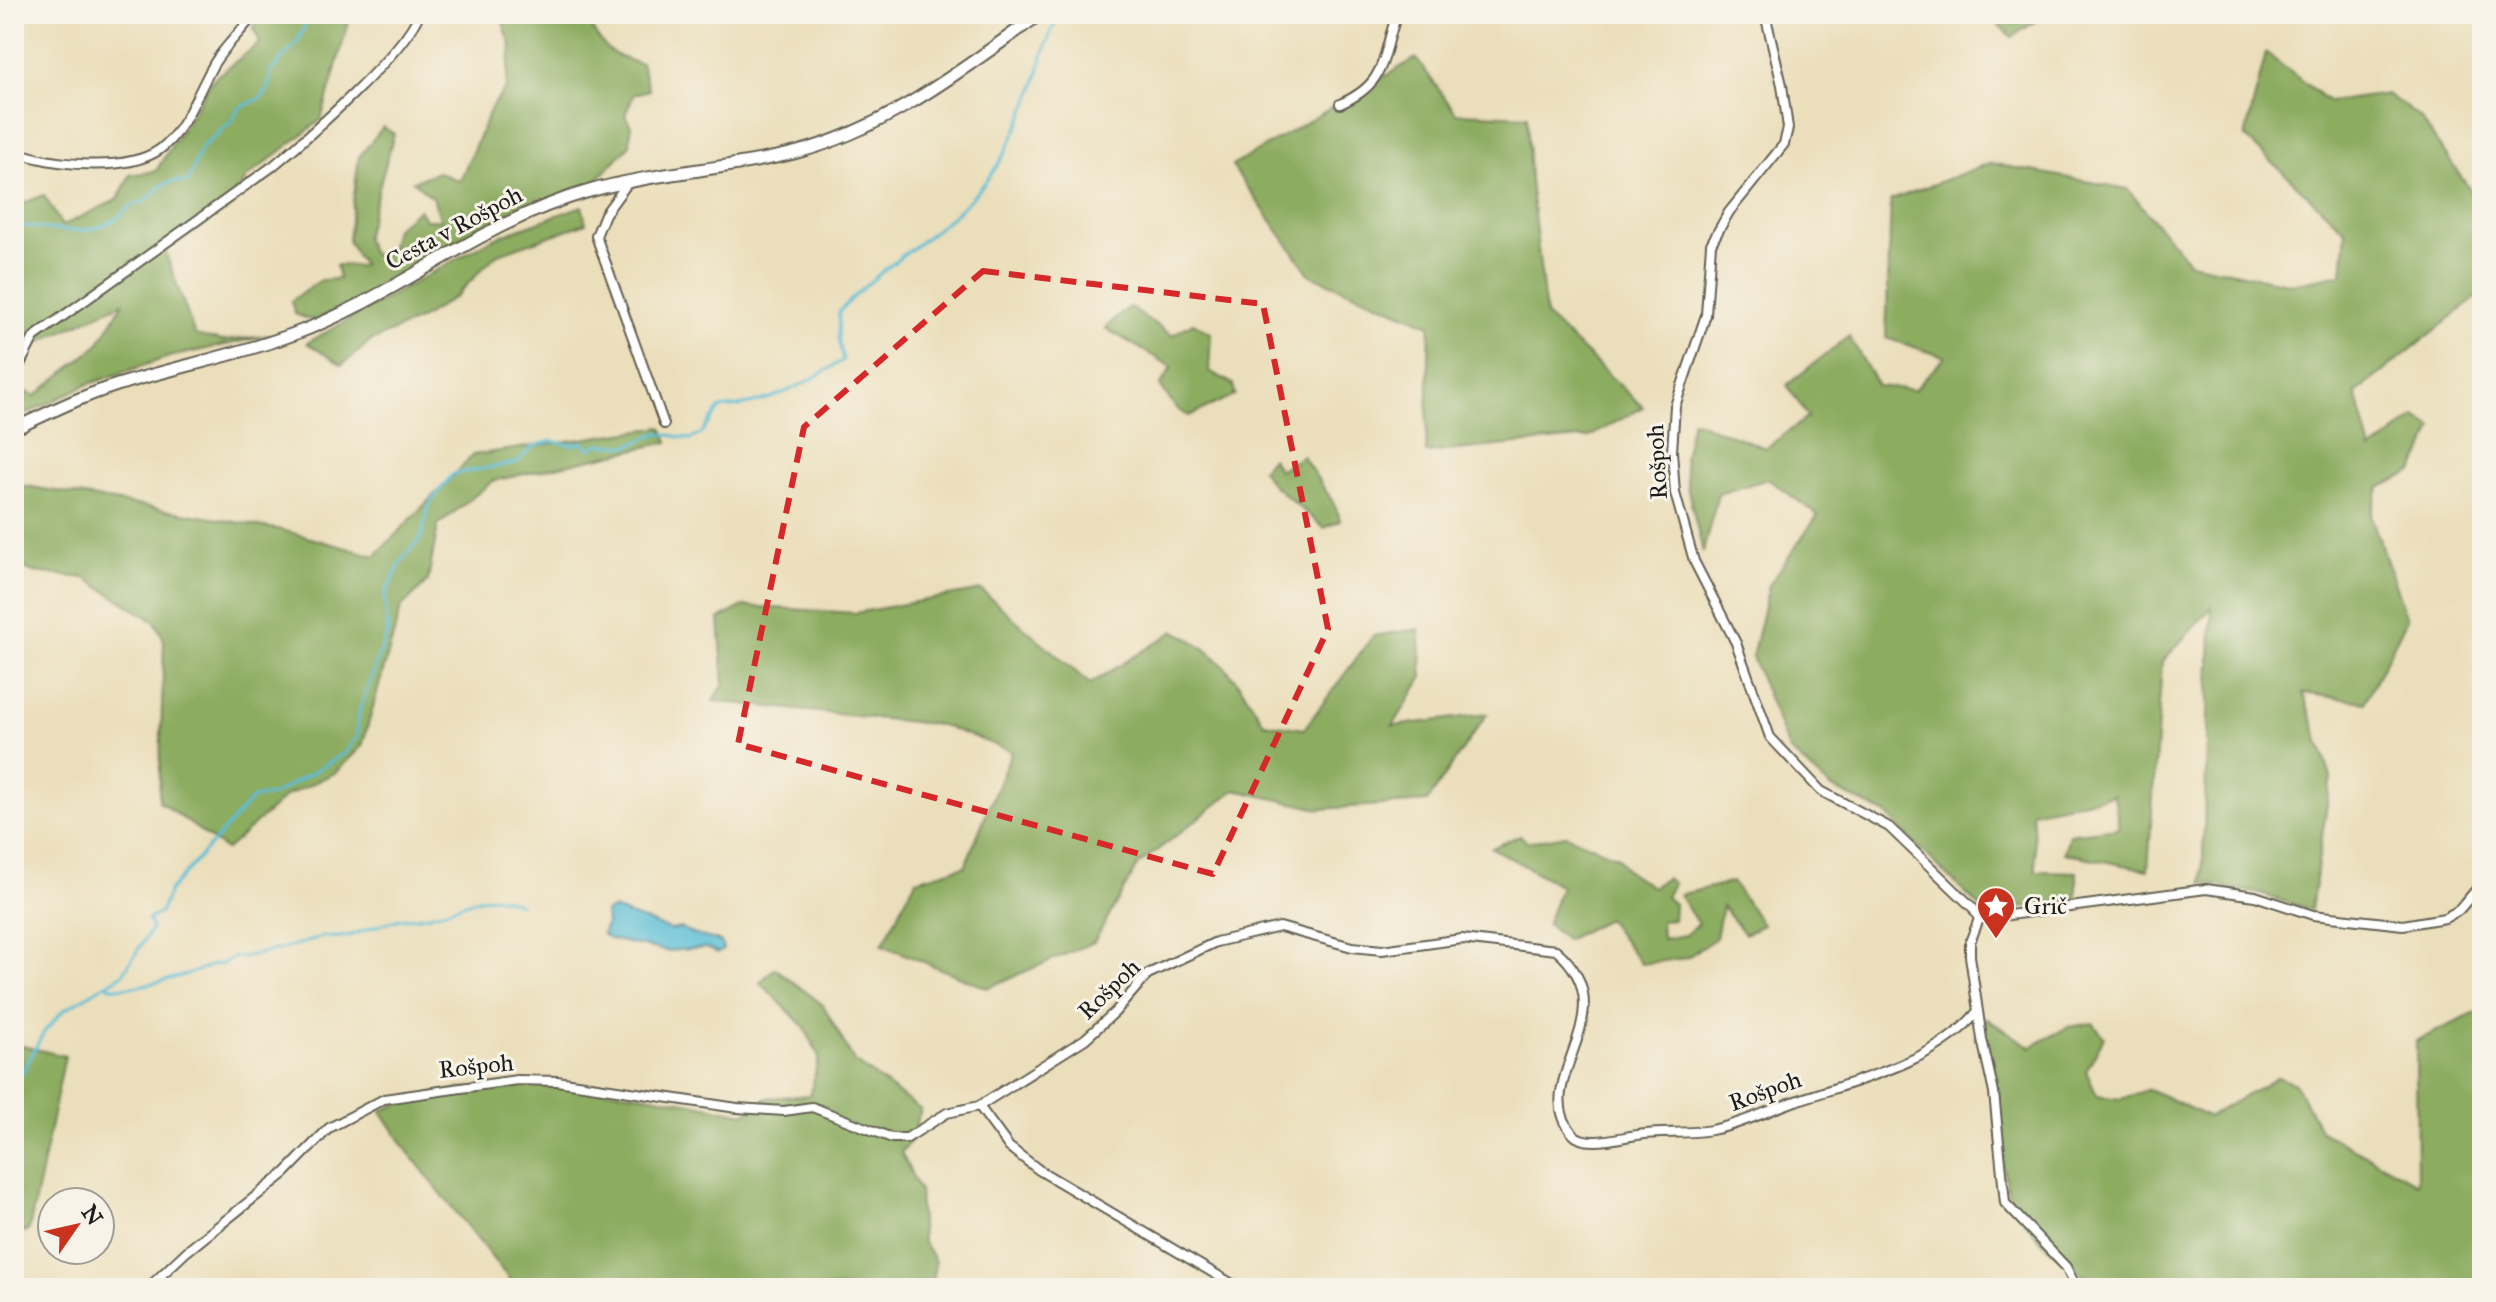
<svg xmlns="http://www.w3.org/2000/svg" width="2496" height="1302" font-family="'IM FELL Great Primer',serif">
	<rect width="100%" height="100%" fill="#f7f3e8"/>
	<filter id="ink" filterUnits="userSpaceOnUse"><feTurbulence type="fractalNoise" baseFrequency=".0125" numOctaves="2"/><feDisplacementMap in="SourceGraphic" scale="16" xChannelSelector="R" yChannelSelector="G"/><feConvolveMatrix kernelMatrix="1 2 1 2 8 2 1 2 1" color-interpolation-filters="sRGB"/></filter>
	<filter id="wash" filterUnits="userSpaceOnUse"><feTurbulence type="fractalNoise" baseFrequency=".006" numOctaves="4" result="noise"/><feDisplacementMap in="SourceGraphic" scale="32" xChannelSelector="R" yChannelSelector="G"/><feGaussianBlur stdDeviation="1.8" result="paint"/><feColorMatrix in="noise" values="0 0 0 0 0 0 0 0 0 0 0 0 0 0 0 0 0 1.4 0 .05"/><feComposite in="paint" operator="in"/></filter>
	<g filter="url(#wash)">
		<rect width="100%" height="100%" fill="#ebdeba"/>
		<!-- forest -->
		<path fill="#8cac60" stroke="#54643e" stroke-width="2" d="M 255,14 L 351,14 L 321,120 L 246,178 L 234,205 L 165,251 L 195,335 L 223,341 L 272,335 L 169,357 L 86,385 L 14,420 L 14,387 L 35,396 L 97,346 L 123,303 L 22,350 L 14,373 L 14,207 L 44,195 L 62,226 L 118,199 L 130,175 L 156,171 L 214,78 L 260,43 L 254,29 Z
			M 508,14 L 584,14 C 600,43 607,57 641,63 L 649,90 L 634,94 L 625,115 L 631,126 L 630,145 L 593,184 L 526,208 L 467,235 L 362,299 L 313,321 L 295,314 L 291,301 L 321,280 L 339,279 L 336,265 L 363,266 L 348,241 L 359,157 L 383,127 L 394,134 L 365,238 L 372,255 L 389,252 L 395,229 L 419,209 L 426,220 L 441,220 L 433,198 L 413,181 L 438,172 L 460,181 L 491,108 L 506,88 L 511,46 L 502,19 Z
			M 1986,14 L 2060,14 L 2047,14 L 2012,37 Z
			M 2266,53 L 2329,102 L 2387,94 L 2420,118 L 2482,207 L 2482,293 L 2356,393 L 2371,451 L 2416,417 L 2433,428 L 2414,471 L 2379,488 L 2371,516 L 2407,619 L 2365,702 L 2303,693 L 2331,777 L 2311,910 L 2257,893 L 2202,883 L 2212,607 L 2162,662 L 2148,870 L 2064,853 L 2069,834 L 2119,828 L 2114,795 L 2032,812 L 2036,871 L 2077,872 L 2077,901 L 1984,912 L 1885,813 L 1830,787 L 1789,750 L 1752,657 L 1769,585 L 1818,515 L 1768,479 L 1718,494 L 1703,552 L 1688,490 L 1684,457 L 1692,420 L 1766,448 L 1808,417 L 1787,385 L 1849,336 L 1878,386 L 1914,390 L 1945,357 L 1886,338 L 1891,200 L 1990,163 L 2127,189 L 2190,263 L 2292,284 L 2342,274 L 2346,231 L 2245,137 Z
			M 1416,58 L 1456,113 L 1527,116 L 1530,181 L 1546,316 L 1643,407 L 1589,437 L 1426,453 L 1430,325 L 1310,275 L 1232,166 Z
			M 582,206 L 586,223 L 496,255 L 456,296 L 420,319 L 371,341 L 342,365 L 307,343 L 494,238 Z
			M 1129,307 L 1172,335 L 1193,323 L 1211,333 L 1209,371 L 1233,384 L 1235,395 L 1189,416 L 1177,409 L 1160,386 L 1172,367 L 1105,328 Z
			M 662,427 L 668,442 L 493,481 L 438,525 L 428,581 L 401,608 L 362,746 L 335,773 L 286,796 L 226,850 L 159,801 L 164,640 L 155,622 L 85,578 L 34,572 L 14,564 L 14,484 L 282,530 L 375,556 L 473,455 Z
			M 1303,456 C 1313,475 1338,503 1340,521 L 1324,528 L 1271,483 L 1261,469 L 1272,458 L 1278,470 Z
			M 981,590 L 1090,684 L 1175,631 C 1219,651 1240,683 1264,723 L 1304,729 L 1373,636 L 1419,629 L 1423,677 L 1393,726 L 1487,714 L 1427,802 L 1320,809 L 1235,790 L 1138,865 L 1094,942 L 987,988 L 882,945 L 916,880 L 965,866 L 1012,751 L 941,725 L 713,701 L 724,684 L 719,619 L 743,606 L 855,613 Z
			M 1520,835 L 1527,842 L 1566,835 L 1618,857 L 1626,870 L 1652,887 L 1666,878 L 1673,883 L 1666,897 L 1674,904 L 1673,920 L 1661,921 L 1662,939 L 1685,935 L 1698,924 L 1679,895 L 1732,882 L 1763,925 L 1745,934 L 1722,906 L 1716,938 L 1686,958 L 1641,964 L 1607,919 L 1566,940 L 1547,924 L 1561,886 L 1492,848 Z
			M 775,968 L 823,1005 L 854,1061 L 921,1110 L 916,1122 L 917,1134 L 901,1152 L 919,1190 L 922,1241 L 935,1261 L 933,1288 L 511,1288 L 509,1279 L 408,1152 L 381,1111 C 482,1064 639,1090 744,1114 L 767,1098 L 810,1095 L 819,1056 L 804,1027 L 760,982 Z
			M 2482,1010 L 2482,1288 L 2099,1288 L 2043,1243 L 2018,1213 L 2006,1187 L 1984,1036 L 1986,1018 L 2031,1047 L 2068,1027 L 2093,1023 L 2104,1037 L 2086,1071 L 2097,1096 L 2121,1099 L 2149,1089 L 2208,1117 L 2278,1077 L 2295,1084 L 2321,1131 L 2417,1183 L 2416,1041 Z
			M 14,1044 L 65,1056 L 29,1230 L 14,1235 Z"/>
		<!-- water -->
		<path fill="#58bdd6" stroke="#3a6c79" stroke-width="2" d="M 613,909 L 671,930 L 681,928 C 698,939 711,936 722,943 L 723,950 L 718,953 L 707,948 L 666,951 L 610,939 L 602,934 L 607,922 L 605,912 Z"/>
		<g fill="none" stroke-linecap="round" stroke-linejoin="round">
			<!-- stream -->
			<path stroke="#58bdd6" stroke-width="3" d="M 14,225 C 62,229 96,243 133,204 C 150,205 153,188 167,183 C 173,180 182,182 188,182 L 201,148 L 232,121 L 238,109 L 261,98 L 268,90 L 271,71 L 297,43 L 305,25 L 305,14
				M 108,986 C 129,993 193,974 215,964 L 221,965 L 233,957 C 244,959 312,942 322,936 C 347,942 369,927 393,921 C 407,917 422,918 437,913 C 467,904 489,888 519,904
				M 14,1088 L 44,1032 L 64,1010 L 122,975 L 152,928 L 148,919 L 160,913 L 169,891 L 253,798 L 273,795 L 329,763 L 346,752 L 357,736 L 359,712 L 388,631 L 385,595 L 402,560 L 421,538 L 430,503 L 453,474 L 516,463 L 534,446 L 551,441 L 573,445 L 581,442 L 591,449 L 598,444 L 628,446 L 658,433 L 691,439 L 701,434 L 720,408 C 766,406 804,385 843,360 L 838,338 L 839,312 C 887,257 961,226 1000,161 C 1012,141 1023,116 1032,94 C 1042,68 1044,37 1061,14
				M 14,1131 L 18,1164 L 14,1178"/>
		</g>
	</g>
	<g filter="url(#ink)">
		<g fill="none" stroke-linecap="round" stroke-linejoin="round">
			<defs>
				<path id="street" d="M 1765,14 L 1782,85 L 1788,128 L 1784,144 L 1729,212 L 1711,244 L 1706,315 L 1675,406 L 1672,451 L 1675,493 L 1694,561 L 1736,643 L 1770,737 L 1821,791 L 1889,827 L 1973,908 L 1979,919
					M 1340,104 C 1388,83 1381,58 1397,14
					M 14,151 C 50,165 125,173 159,150 C 186,131 198,90 215,62 C 226,45 242,31 254,14
					M 627,184 L 605,214 L 596,236 L 664,424
					M 14,376 L 34,337 L 273,166 C 308,137 405,52 419,14
					M 1979,919 L 2206,889 L 2255,896 L 2313,915 L 2403,925 L 2445,918 L 2459,910 L 2482,883
					M 1979,919 L 1970,942 L 1970,956 L 1982,1039 L 1994,1093 L 2005,1203 L 2066,1267 L 2076,1288
					M 979,1106 L 1009,1147 L 1039,1170 L 1239,1288
					M 148,1288 L 186,1252 L 285,1173 L 329,1128 L 384,1099 L 517,1080 L 557,1081 L 737,1108 L 784,1111 L 812,1107 L 892,1138 L 907,1138 L 947,1113 L 979,1106 L 1085,1039 L 1115,1012 L 1148,974 L 1216,942 L 1280,927 L 1352,947 L 1382,950 L 1462,939 L 1556,950 C 1631,1014 1526,1080 1573,1134 C 1585,1148 1621,1137 1637,1135 C 1663,1131 1691,1135 1716,1129 C 1741,1124 1765,1112 1790,1103 C 1852,1081 1934,1065 1978,1011"/>
				<path id="secondary" d="M 14,429 C 52,411 90,392 131,381 C 185,365 241,354 294,334 C 397,296 479,223 586,192 C 654,172 726,170 794,153 C 887,129 963,69 1040,14"/>
			</defs>
			<!-- street casing -->
			<use href="#street" stroke="#646053" stroke-width="12"/>
			<!-- secondary casing -->
			<use href="#secondary" stroke="#646053" stroke-width="15"/>
			<!-- street -->
			<use href="#street" stroke="#fff" stroke-width="8"/>
			<!-- secondary -->
			<use href="#secondary" stroke="#fff" stroke-width="11"/>
		</g>
	</g>
	<!-- marked area -->
	<path fill="none" stroke="#d62828" stroke-width="6" stroke-dasharray="16 10" stroke-linejoin="round" d="M 983,271 L 1263,304 L 1328,629 L 1213,874 L 738,744 L 804,427 Z"/>
	<!-- icons -->
	<defs>
		<symbol id="sight-pin" viewBox="-11 -11 22 30"><path d="M0 17L-7.5 6A9.5 9.5 0 1 1 7.5 6Z" fill="#c8321e" stroke="#f7f3e8"/><path d="M0-6L1.8-2.2L6-1.7L2.9 1.2L3.7 5.4L0 3.3L-3.7 5.4L-2.9 1.2L-6-1.7L-1.8-2.2Z" fill="#fff"/></symbol>
	</defs>
	<g fill-rule="evenodd">
		<use href="#sight-pin" x="1974" y="884" width="44" height="60"/>
	</g>
	<g text-anchor="middle" stroke-width="6" stroke-linejoin="round" paint-order="stroke">
		<!-- street labels -->
		<g font-size="24" fill="#1c1c1c" stroke="#f7f3e8">
			<text transform="translate(454 228) rotate(-28)" y="8">Cesta v Rošpoh</text>
			<text transform="translate(1657 462) rotate(-93)" y="8">Rošpoh</text>
			<text transform="translate(1109 989) rotate(-44)" y="8">Rošpoh</text>
			<text transform="translate(476 1066) rotate(-6)" y="8">Rošpoh</text>
			<text transform="translate(1765 1091) rotate(-20)" y="8">Rošpoh</text>
		</g>
		<!-- poi labels -->
		<g font-size="24" fill="#1c1c1c" stroke="#f7f3e8" text-anchor="start">
			<text x="2024" y="914">Grič</text>
		</g>
	</g>
	<!-- margin -->
	<rect width="2496" height="1302" fill="none" stroke="#f7f3e8" stroke-width="48"/>
	<!-- north arrow -->
	<g transform="translate(76 1226) rotate(56)"><circle r="38" fill="#f7f3e8" stroke="#9f9d96" stroke-width="2"/>
	<path d="M0-6L14 30L0 20L-14 30Z" fill="#c8321e"/>
	<text y="-12" font-size="22" font-weight="bold" text-anchor="middle" fill="#1c1c1c">N</text>
	</g>
</svg>
